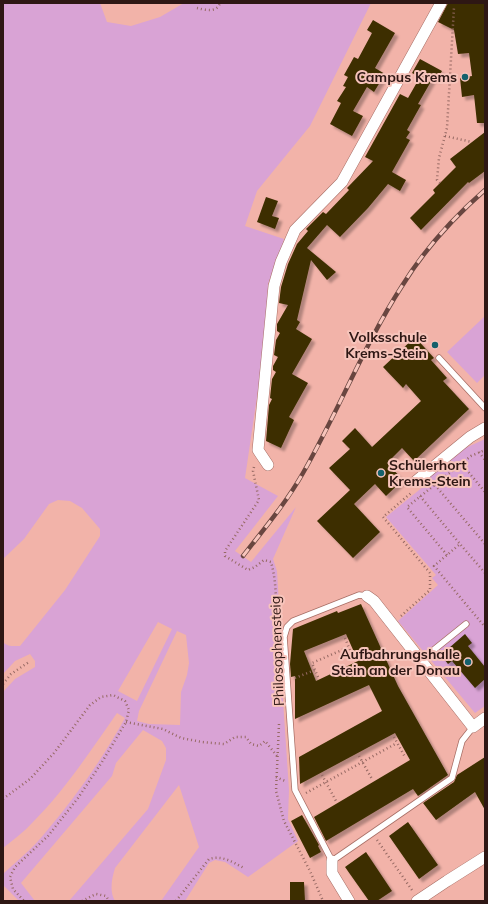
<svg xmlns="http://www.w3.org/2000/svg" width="488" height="904" font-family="Mulish,sans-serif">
	<defs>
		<filter id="shadow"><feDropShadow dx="3.5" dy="3.5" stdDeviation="1" flood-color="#0004"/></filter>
	</defs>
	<rect width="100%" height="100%" fill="#f2b3a9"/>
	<!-- green -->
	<path fill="#d9a3d5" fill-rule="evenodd" d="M 3,3 L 100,3 L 107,22 L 131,26 L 160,17 L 184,3 L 371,3 L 310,126 L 257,191 L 245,226 L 284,239 L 281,252 L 268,284 L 266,336 L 245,478 L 278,496 L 235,551 L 251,562 L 296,507 L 273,559 L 277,571 L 279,604 L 279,640 L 289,790 L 288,819 L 298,841 L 248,877 L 225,862 L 215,860 L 209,863 L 185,901 L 161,901 L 199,847 L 179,785 L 115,868 C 112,878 109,891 115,901 L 69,901 L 148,809 L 166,760 L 166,748 L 162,741 L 143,730 L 116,763 L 112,776 L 21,883 L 35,901 L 19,901 L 3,885 L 3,874 C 17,861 33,848 45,833 C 75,798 103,758 125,718 L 117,713 C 91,750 65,790 33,822 C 24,832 13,840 3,848 L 3,692 L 15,679 L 35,667 L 35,661 L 30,654 L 15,661 L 3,674 L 3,642 C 8,647 13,646 20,646 L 65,590 L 100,536 L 100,529 L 82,508 L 70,501 L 58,500 L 49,504 L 24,539 L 3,559 ZM 158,622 L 172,629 L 137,701 L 118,691 ZM 177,631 L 186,635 L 189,663 L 187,675 L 181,692 L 180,725 L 149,724 L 137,721 L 139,711 Z
		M 485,316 L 485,375 L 477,383 L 447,352 Z
		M 485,439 L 485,706 L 475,713 L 398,621 L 438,585 L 432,578 L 436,575 L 386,517 L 424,486 L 421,482 L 461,450 Z"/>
	<!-- building -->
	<path fill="#3d2f04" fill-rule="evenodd" filter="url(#shadow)" d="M 448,3 L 485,3 L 485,123 L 477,123 L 474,95 L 462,97 L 460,78 L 472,76 L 469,53 L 458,54 L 454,30 L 438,22 Z
		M 373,20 L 395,33 L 375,68 L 385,74 L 374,92 L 367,87 L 353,111 L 363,116 L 352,136 L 330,124 L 341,103 L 337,101 L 346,87 L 343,86 L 348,77 L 344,75 L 354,57 L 358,59 L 372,33 L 367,30 Z
		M 420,59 L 442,71 L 437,80 L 433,78 L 418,104 L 421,105 L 407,130 L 410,132 L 406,138 L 410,140 L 392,172 L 406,180 L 400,191 L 388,184 L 368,208 L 340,237 L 327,225 L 307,248 L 336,272 L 327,280 L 311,260 L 297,320 L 300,322 L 296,329 L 312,339 L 292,374 L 308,383 L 289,417 L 294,420 L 281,448 L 266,441 L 269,405 L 272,399 L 270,398 L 272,379 L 276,372 L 273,370 L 273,366 L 278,357 L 274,355 L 276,340 L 280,333 L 277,331 L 277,324 L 288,305 L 279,303 L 281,287 L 288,264 L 297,244 L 308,231 L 306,229 L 323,212 L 326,214 L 349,190 L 347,188 L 373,161 L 365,157 L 400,94 L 408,98 L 420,77 L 412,73 Z
		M 485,132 L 485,171 L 469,183 L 468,182 L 421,230 L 410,218 L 435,193 L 433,190 L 456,167 L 450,159 Z
		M 266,197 L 278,201 L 272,216 L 279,218 L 275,229 L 257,222 Z
		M 415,337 L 434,358 L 431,360 L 447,378 L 443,381 L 469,409 L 414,461 L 402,448 L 387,463 L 403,480 L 386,496 L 375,484 L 354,504 L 380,532 L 353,558 L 317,521 L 350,490 L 329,468 L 350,449 L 342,441 L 355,428 L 372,447 L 421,401 L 406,384 L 403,388 L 383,367 Z
		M 361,604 L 398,686 L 448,775 L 418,796 L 413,789 L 326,841 L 314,817 L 410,760 L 395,733 L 300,784 L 299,757 L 382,711 L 369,685 L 295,719 L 295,676 L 291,677 L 290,664 L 293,629 L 337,611 L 338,613 ZM 346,634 L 358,661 L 316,681 L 304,651 Z
		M 465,634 L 472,643 L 468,646 L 485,667 L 485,679 L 475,688 L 452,661 L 448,664 L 441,655 Z
		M 485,757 L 485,810 L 475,792 L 436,820 L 423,803 L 454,782 L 457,775 Z
		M 302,815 L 319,845 L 318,846 L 321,852 L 310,858 L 291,821 Z
		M 408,822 L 438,865 L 419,879 L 389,836 Z
		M 366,852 L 392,891 L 377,901 L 369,901 L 345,867 Z
		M 290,882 L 304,882 L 305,901 L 290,901 Z"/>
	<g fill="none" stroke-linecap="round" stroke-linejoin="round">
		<defs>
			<path id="lane" d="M 439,358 L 485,408
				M 367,596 L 359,595 L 293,621 L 287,627 L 284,637 L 295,790 L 332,861 L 452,778 L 462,741 L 473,727
				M 420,661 L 466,624"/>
			<path id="street" d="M 268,465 L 258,450 L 274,286 L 281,262 L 295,230 L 342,182 L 441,3
				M 415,482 L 470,437 L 485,428
				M 367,596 L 374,601 L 473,727 L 485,718
				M 332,861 L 332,873 L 349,901
				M 417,901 L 447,881 L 485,857"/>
		</defs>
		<!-- lane casing -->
		<use href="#lane" stroke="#a86e65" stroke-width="7"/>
		<!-- street casing -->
		<use href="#street" stroke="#a86e65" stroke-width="12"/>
		<!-- path -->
		<path stroke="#966963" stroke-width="2.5" stroke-dasharray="1 3" stroke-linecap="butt" d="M 197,8 C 205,10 217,13 220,3
			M 445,136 L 472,142
			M 440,183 L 437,180 L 439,158 L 447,128 L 454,7
			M 479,452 L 485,460
			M 461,463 L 485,492
			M 254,467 L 253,471 L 259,500 L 225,551 L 225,556 L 248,570 L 255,567 L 264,560 L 271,562 C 277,583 276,605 276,627
			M 435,485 L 485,544
			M 420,496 L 460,544
			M 447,555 L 407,507 L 471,456 L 485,450
			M 485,573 L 460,544 L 434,566 L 485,627
			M 401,616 L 430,590 L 430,573 L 383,517 L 411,493
			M 345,638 L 354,660
			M 318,677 L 312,663 L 349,647
			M 295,678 L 315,670
			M 3,684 L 11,674 L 29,662
			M 126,722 L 163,729 L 181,738 L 202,742 L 224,744 L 235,737 L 246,737 L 251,744 L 259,746 L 265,741 L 277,756
			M 279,724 L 276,791 L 284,821 L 310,871 L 323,901
			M 394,737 L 405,757
			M 359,756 L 372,779
			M 322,775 L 336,801
			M 276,777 L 285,781
			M 306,793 L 397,743
			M 3,799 L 30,779 L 54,753 L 90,705 L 101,697 L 113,695 L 125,701 L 129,710 L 126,722 L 102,762 L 78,798 L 48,836 L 15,867 L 10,877 L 13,889 L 24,901
			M 377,840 L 412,890
			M 82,901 L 96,894 L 106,896 L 109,901
			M 176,901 L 209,859 C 223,855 232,862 244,868"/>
		<!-- lane -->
		<use href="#lane" stroke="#fff" stroke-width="5.5"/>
		<!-- street -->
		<use href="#street" stroke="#fff" stroke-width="11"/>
		<defs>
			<path id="rail" d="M 243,556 C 264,529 286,503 303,473 C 338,412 364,345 402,286 C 424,250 453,218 485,190"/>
		</defs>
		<!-- rail casing -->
		<use href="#rail" stroke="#694640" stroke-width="4.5"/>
		<!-- rail -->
		<use href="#rail" stroke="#f7c4bb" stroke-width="3" stroke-dasharray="9" stroke-linecap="butt"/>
	</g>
	<!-- markers -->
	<g fill="#14616c" stroke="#f7c4bb" stroke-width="1.5">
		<circle cx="465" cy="77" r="4"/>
		<circle cx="435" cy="345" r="4"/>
		<circle cx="381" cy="473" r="4"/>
		<circle cx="468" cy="662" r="4"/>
	</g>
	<g text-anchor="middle" stroke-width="4" stroke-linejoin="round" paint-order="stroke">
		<!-- poi labels -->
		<g font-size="14" font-weight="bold" fill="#2e1714" stroke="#f7c4bb" text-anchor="end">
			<text x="457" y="82">Campus Krems</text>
			<text x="427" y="342">Volksschule<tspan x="427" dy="16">Krems-Stein</tspan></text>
			<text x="389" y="470" text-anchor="start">Schülerhort<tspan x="389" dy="16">Krems-Stein</tspan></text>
			<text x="460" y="659">Aufbahrungshalle<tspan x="460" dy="16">Stein an der Donau</tspan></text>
		</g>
		<!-- street labels -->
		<g font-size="14" fill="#2e1714" stroke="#f7c4bb">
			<text transform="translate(277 651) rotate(-92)" y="5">Philosophensteig</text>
		</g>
	</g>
	<!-- border -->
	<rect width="488" height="904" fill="none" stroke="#2e1714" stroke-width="8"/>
</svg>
